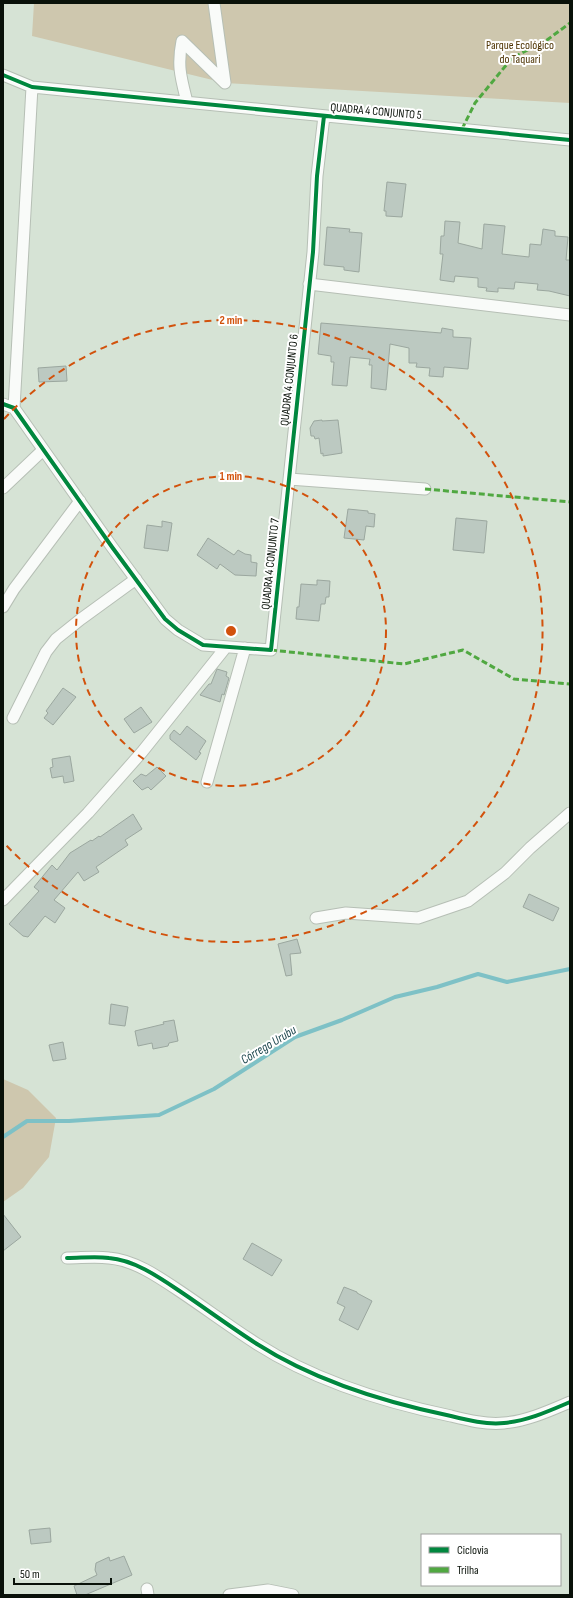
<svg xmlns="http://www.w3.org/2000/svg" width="573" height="1598" font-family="'Sofia Sans Condensed',sans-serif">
	<rect width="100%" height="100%" fill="#d6e3d5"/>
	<!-- green -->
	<path fill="#cec7ae" d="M 34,3 L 570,3 L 570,103 L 225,83 L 32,36 Z
		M 3,1079 L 28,1090 L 56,1118 L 49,1157 L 23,1188 L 3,1202 Z"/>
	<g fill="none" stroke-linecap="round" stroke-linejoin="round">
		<!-- stream -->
		<path stroke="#7ec1c6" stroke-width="4" d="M 3,1137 L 27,1121 L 69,1121 L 159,1115 L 214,1089 L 295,1037 L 342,1020 L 395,997 L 437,987 L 478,974 L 507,982 L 570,969"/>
	</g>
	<!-- building -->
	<path fill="#bcc9c1" stroke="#9ba79f" d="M 387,182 L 406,184 L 402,217 L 386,216 L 386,211 L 384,211 Z
		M 445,221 L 460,222 L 458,243 L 482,249 L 484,224 L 505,226 L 502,254 L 529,257 L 530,244 L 541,245 L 543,229 L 555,231 L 555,236 L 568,237 L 566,260 L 570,260 L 570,296 L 549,291 L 537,290 L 538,284 L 515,282 L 514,289 L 498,288 L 498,292 L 486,291 L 487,288 L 478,287 L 478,278 L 455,276 L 454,282 L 440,280 L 443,254 L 440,254 L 441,236 L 444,236 Z
		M 327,227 L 350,229 L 349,232 L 362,233 L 359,272 L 344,270 L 344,267 L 324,265 Z
		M 321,323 L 441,333 L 442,328 L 453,330 L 453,337 L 471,338 L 468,369 L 444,367 L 443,377 L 429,376 L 430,368 L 416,367 L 417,363 L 409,363 L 409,348 L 390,344 L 386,390 L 371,388 L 372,365 L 369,365 L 370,359 L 350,357 L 347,386 L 332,385 L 334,362 L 331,362 L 331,356 L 318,354 Z
		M 66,366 L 67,381 L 39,382 L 38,368 Z
		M 322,420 L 322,421 L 338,420 L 342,453 L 323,456 L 323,453 L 321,454 L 319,438 L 315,439 L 314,436 L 311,436 L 310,428 L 314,421 Z
		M 348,509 L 368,511 L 368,513 L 375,514 L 374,527 L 366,526 L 364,540 L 344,538 Z
		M 456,518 L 487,521 L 484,553 L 453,550 Z
		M 162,521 L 172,523 L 168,551 L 144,548 L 147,525 L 162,527 Z
		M 208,538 L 234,555 L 238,550 L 245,554 L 251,555 L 251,562 L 257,563 L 256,576 L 235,575 L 220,564 L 217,569 L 197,555 Z
		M 317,580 L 330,581 L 329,597 L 326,597 L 325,604 L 321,604 L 319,621 L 296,619 L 297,607 L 299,607 L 301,584 L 317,585 Z
		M 217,669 L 227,672 L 226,676 L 229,678 L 224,695 L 222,694 L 220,702 L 200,695 L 209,684 L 211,684 Z
		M 63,688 L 76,697 L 53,725 L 44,718 L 48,713 L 46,711 Z
		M 141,707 L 152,722 L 134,733 L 124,719 Z
		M 187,726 L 206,741 L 199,752 L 201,753 L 196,760 L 170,739 L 170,735 L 174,730 L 180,735 Z
		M 70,756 L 74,781 L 64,783 L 63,776 L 52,778 L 50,768 L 53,767 L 52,759 Z
		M 157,767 L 166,776 L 151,790 L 148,787 L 142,790 L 133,781 L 141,774 L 146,776 Z
		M 133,814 L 142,829 L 125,840 L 128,845 L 96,867 L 99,872 L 84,881 L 78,872 L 54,900 L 65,908 L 55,923 L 45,916 L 28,937 L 23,936 L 9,924 L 39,891 L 34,887 L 52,865 L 57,870 L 70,853 L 91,840 L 92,841 L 99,836 L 100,837 Z
		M 529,894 L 559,908 L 553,921 L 523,907 Z
		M 297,939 L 301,953 L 290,954 L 292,975 L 286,976 L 278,944 Z
		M 111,1004 L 128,1007 L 125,1026 L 109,1024 Z
		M 174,1020 L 178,1041 L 169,1043 L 168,1046 L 153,1049 L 152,1043 L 138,1046 L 135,1031 L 164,1024 L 163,1022 Z
		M 63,1042 L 66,1059 L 53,1061 L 49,1045 Z
		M 3,1214 L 21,1237 L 3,1251 Z
		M 252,1243 L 282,1260 L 272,1276 L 243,1259 Z
		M 344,1287 L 357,1292 L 357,1293 L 372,1301 L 358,1330 L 339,1320 L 345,1307 L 337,1303 Z
		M 50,1528 L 51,1542 L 31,1544 L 29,1530 Z
		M 124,1556 L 132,1575 L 85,1595 L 77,1595 L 74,1586 L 97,1575 L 95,1570 L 96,1563 L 109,1557 L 110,1561 Z"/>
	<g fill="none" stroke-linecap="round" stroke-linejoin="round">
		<defs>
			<path id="street" d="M 3,75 L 32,87 L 570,140
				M 187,102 C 181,78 177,66 182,41 L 225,83 L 214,3
				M 309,284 L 570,315
				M 3,404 L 14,408 L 112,547 L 165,619 L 178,630 L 203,645 L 271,650 L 313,252 L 317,176 L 324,116
				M 14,408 L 32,87
				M 289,479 L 425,489
				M 3,488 L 43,450
				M 3,607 L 14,589 L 80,501
				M 13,718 L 46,652 L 56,639 L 81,619 L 136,579
				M 207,782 L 245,648
				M 3,900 L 88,813 L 142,752 L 226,647
				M 316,918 L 346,913 L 418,918 L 468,901 L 505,873 L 530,848 L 570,813
				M 67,1258 C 81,1258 95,1256 109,1258 C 136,1260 163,1280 184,1294 C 209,1311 232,1328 257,1344 C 315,1381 383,1402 451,1416 C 467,1420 487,1425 504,1423 C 527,1421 549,1411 570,1402
				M 147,1589 L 148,1595
				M 229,1595 L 268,1590 L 293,1595"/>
		</defs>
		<!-- street casing -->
		<use href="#street" stroke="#b6bfb5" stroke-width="13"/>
		<!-- street -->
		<use href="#street" stroke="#f9fbf9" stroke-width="11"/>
		<!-- quiet -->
		<path stroke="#50a841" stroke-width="3" stroke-dasharray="6 3" stroke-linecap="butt" d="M 462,129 L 475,103 L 512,58 L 547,40 L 570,23
			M 425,489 L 570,502
			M 271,650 L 404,664 L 463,650 L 514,679 L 570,684"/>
		<defs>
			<path id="cycleway" d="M 3,75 L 32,87 L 570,140
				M 3,404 L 14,408 L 112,547 L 165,619 L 178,630 L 203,645 L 271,650 L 313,252 L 317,176 L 324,116
				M 67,1258 C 81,1258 95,1256 109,1258 C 136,1260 163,1280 184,1294 C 209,1311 232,1328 257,1344 C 315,1381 383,1402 451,1416 C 467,1420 487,1425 504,1423 C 527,1421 549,1411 570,1402"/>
		</defs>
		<!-- cycleway casing -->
		<use href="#cycleway" stroke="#fff" stroke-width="6"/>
		<!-- cycleway -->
		<use href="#cycleway" stroke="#00873e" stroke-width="4"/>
	</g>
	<!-- distance rings -->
	<g fill="none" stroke="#d2520c" stroke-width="2" stroke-dasharray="7 5">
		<circle cx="231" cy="631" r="155"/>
		<path d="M4 419A311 311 0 1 1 4 843"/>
	</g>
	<g text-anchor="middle" stroke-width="4" stroke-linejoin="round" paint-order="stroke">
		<!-- park labels -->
		<g font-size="12" fill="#4e3403" stroke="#fff">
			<text x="520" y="49">Parque Ecológico<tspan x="520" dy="14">do Taquari</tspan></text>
		</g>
		<!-- street labels -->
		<g font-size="12" fill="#091109" stroke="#fff">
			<text transform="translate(376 111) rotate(5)" y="4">QUADRA 4 CONJUNTO 5</text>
			<text transform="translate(289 380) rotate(-84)" y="4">QUADRA 4 CONJUNTO 6</text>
			<text transform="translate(270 564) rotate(-84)" y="4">QUADRA 4 CONJUNTO 7</text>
		</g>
		<!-- water labels -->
		<g font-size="13" font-style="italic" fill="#204950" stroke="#fff">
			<text transform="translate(268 1044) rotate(-31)" y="5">Córrego Urubu</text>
		</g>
	</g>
	<circle cx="231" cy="631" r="6" fill="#d2520c" stroke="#fff" stroke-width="2"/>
	<g font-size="12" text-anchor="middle" font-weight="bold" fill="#d2520c" stroke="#fff" stroke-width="4" stroke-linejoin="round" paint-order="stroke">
		<text x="231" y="324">2 min</text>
		<text x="231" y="480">1 min</text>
	</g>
	<!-- border -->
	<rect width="573" height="1598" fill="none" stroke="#091109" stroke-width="8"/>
	<!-- legend -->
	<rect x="421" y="1534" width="140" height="52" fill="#ffffff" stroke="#9da09d"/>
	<rect x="429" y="1547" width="20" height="6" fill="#00873e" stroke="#9da09d"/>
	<text x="457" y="1554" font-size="12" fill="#091109">Ciclovia</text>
	<rect x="429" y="1567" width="20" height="6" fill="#50a841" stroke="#9da09d"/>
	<text x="457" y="1574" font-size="12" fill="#091109">Trilha</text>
	<!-- scale -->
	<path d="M14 1578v6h97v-6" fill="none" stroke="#091109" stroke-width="2"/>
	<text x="20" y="1578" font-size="12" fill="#091109" stroke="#ffffff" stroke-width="3" paint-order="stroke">50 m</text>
</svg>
